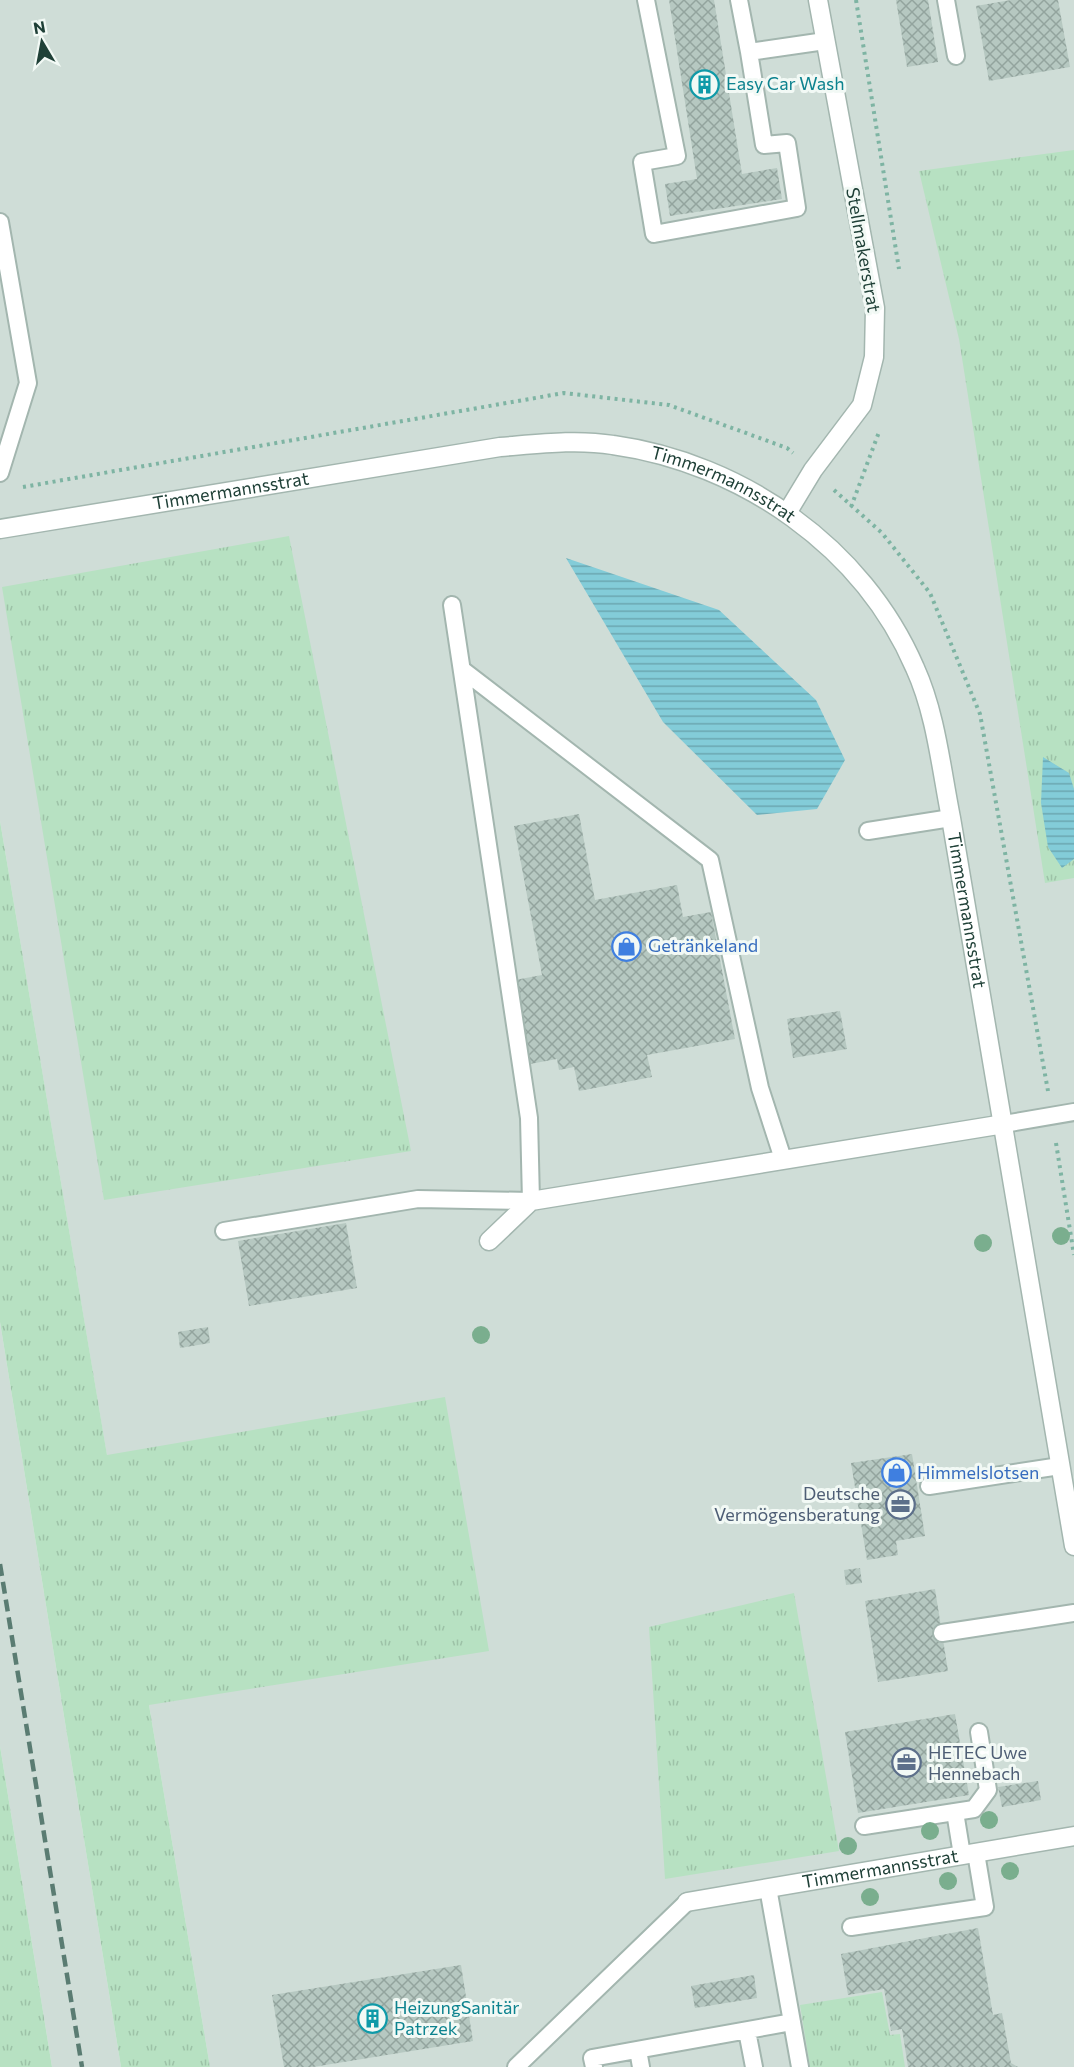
<svg xmlns="http://www.w3.org/2000/svg" width="1074" height="2067" font-family="Commissioner,sans-serif">
	<defs>
		<pattern id="grass-tufts" width="24" height="20" patternUnits="userSpaceOnUse" patternTransform="scale(1.5)"><rect width="24" height="20" fill="#b7e1c2"/><path d="M3 7l-1-3M5 7V3M7 7l1-3M15 17l-1-3M17 17v-4M19 17l1-3" fill="none" stroke="#9dc2a7"/></pattern>
		<pattern id="water-rules" width="6" height="5" patternUnits="userSpaceOnUse" patternTransform="scale(1.5)"><rect width="6" height="5" fill="#83ccd8"/><path d="M0 2.5h6" fill="none" stroke="#6ba7b0"/></pattern>
		<pattern id="building-cross-hatch" width="8" height="8" patternUnits="userSpaceOnUse" patternTransform="scale(1.5)"><rect width="8" height="8" fill="#b6c8c1"/><path d="M0 0l8 8M0 8l8-8" fill="none" stroke="#93a49e"/></pattern>
	</defs>
	<rect width="100%" height="100%" fill="#e1ede8"/>
	<!-- built -->
	<path fill="#cfddd7" d="M 0,0 L 1074,0 L 1074,2067 L 210,2067 L 0,821 Z
		M 0,1322 L 121,2067 L 52,2067 L 0,1746 Z"/>
	<!-- grass -->
	<path fill="url(#grass-tufts)" d="M 1074,150 L 1074,878 L 1045,883 L 959,339 L 919,171 Z
		M 289,536 L 411,1151 L 104,1200 L 2,587 Z
		M 0,821 L 107,1455 L 445,1397 L 489,1651 L 149,1705 L 210,2067 L 121,2067 L 0,1322 Z
		M 794,1593 L 839,1851 L 665,1879 L 649,1627 Z
		M 0,1746 L 52,2067 L 0,2067 Z
		M 882,1992 L 890,2035 L 900,2034 L 905,2067 L 810,2067 L 800,2005 Z"/>
	<!-- water -->
	<path fill="url(#water-rules)" d="M 566,558 L 719,610 L 816,700 L 845,760 L 817,809 L 757,815 L 663,722 Z
		M 1043,757 L 1069,773 L 1074,789 L 1074,859 L 1062,868 L 1048,847 L 1041,803 Z"/>
	<!-- building -->
	<path fill="url(#building-cross-hatch)" d="M 669,0 L 714,0 L 742,174 L 777,168 L 782,199 L 670,216 L 665,184 L 697,179 Z
		M 896,0 L 928,0 L 938,62 L 907,67 Z
		M 1011,0 L 1058,0 L 1070,67 L 989,81 L 976,6 Z
		M 579,814 L 595,900 L 677,885 L 683,917 L 711,912 L 735,1039 L 647,1055 L 652,1077 L 579,1091 L 574,1067 L 559,1070 L 557,1059 L 530,1064 L 515,980 L 542,975 L 514,826 Z
		M 840,1011 L 847,1049 L 793,1058 L 787,1019 Z
		M 346,1223 L 357,1288 L 249,1306 L 238,1241 Z
		M 208,1327 L 210,1343 L 180,1348 L 178,1332 Z
		M 912,1454 L 925,1536 L 896,1541 L 898,1555 L 867,1560 L 851,1463 Z
		M 860,1568 L 862,1583 L 846,1585 L 844,1570 Z
		M 935,1589 L 948,1671 L 878,1682 L 865,1601 Z
		M 955,1714 L 969,1795 L 858,1813 L 845,1732 Z
		M 1038,1781 L 1041,1800 L 1002,1807 L 998,1787 Z
		M 978,1928 L 993,2015 L 1002,2013 L 1011,2063 L 1018,2067 L 908,2067 L 902,2029 L 891,2031 L 884,1989 L 848,1995 L 841,1954 Z
		M 461,1965 L 473,2041 L 313,2067 L 284,2067 L 272,1995 Z
		M 754,1975 L 757,1998 L 695,2008 L 691,1986 Z"/>
	<g fill="none" stroke-linecap="round" stroke-linejoin="round">
		<defs>
			<path id="lane" d="M 646,0 L 677,156 L 642,162 L 654,234 L 797,208 L 787,143 L 764,145 L 749,52
				M 739,0 L 749,52 L 825,41
				M 946,0 L 956,56
				M 0,222 L 28,383 L 0,473
				M 464,671 L 710,860 L 760,1088 L 783,1159
				M 868,831 L 951,818
				M 1004,1124 L 1074,1112
				M 224,1231 L 418,1199 L 531,1201 L 529,1118 L 452,605
				M 929,1486 L 1060,1466
				M 942,1633 L 1074,1613
				M 955,1812 L 962,1855
				M 864,1826 L 974,1809 L 988,1790 L 979,1732
				M 768,1888 L 800,2067
				M 851,1927 L 985,1907 L 976,1853
				M 747,2031 L 754,2067
				M 638,2050 L 641,2067
				M 516,2067 L 687,1902
				M 594,2067 L 592,2058 L 792,2022"/>
			<g id="street">
				<path d="M 787,513 L 813,470 L 862,405 L 874,357 L 875,308 L 818,0"/>
				<path id="s1" d="M 0,529 L 500,447 C 538,444 576,439 613,445 C 742,463 863,547 915,668 C 936,714 941,768 951,818 L 1074,1546"/>
				<path d="M 489,1241 L 531,1201 L 1004,1124"/>
				<path id="s2" d="M 687,1902 L 1074,1836"/>
			</g>
		</defs>
		<!-- lane casing -->
		<use href="#lane" stroke="#a3b6af" stroke-width="20"/>
		<!-- street casing -->
		<use href="#street" stroke="#a3b6af" stroke-width="21"/>
		<!-- path -->
		<path stroke="#7eb4a3" stroke-width="4" stroke-dasharray="3 4.5" stroke-linecap="butt" d="M 856,0 L 899,269
			M 23,487 L 564,393 L 669,405 L 787,448 L 793,453
			M 834,490 L 882,533 L 930,593 L 980,714 L 1048,1091
			M 851,507 L 879,432
			M 1056,1143 L 1074,1255"/>
		<!-- lane -->
		<use href="#lane" stroke="#fff" stroke-width="16"/>
		<!-- street -->
		<use href="#street" stroke="#fff" stroke-width="18"/>
		<!-- rail -->
		<path stroke="#5a7c72" stroke-width="4.5" stroke-dasharray="12 6" stroke-linecap="butt" d="M 0,1564 L 82,2067"/>
	</g>
	<!-- trees -->
	<g fill="#7aae8e">
		<circle cx="1061" cy="1236" r="9"/>
		<circle cx="983" cy="1243" r="9"/>
		<circle cx="481" cy="1335" r="9"/>
		<circle cx="989" cy="1820" r="9"/>
		<circle cx="930" cy="1831" r="9"/>
		<circle cx="848" cy="1846" r="9"/>
		<circle cx="1010" cy="1871" r="9"/>
		<circle cx="948" cy="1881" r="9"/>
		<circle cx="870" cy="1897" r="9"/>
	</g>
	<!-- icons -->
	<defs>
		<symbol id="building-ring" viewBox="-11 -11 22 22"><circle r="9.5" fill="#f2f9f5" stroke="#0f9aa8" stroke-width="1.5"/><path d="M-4-6H4V6H1V3H-1V6H-4ZM-2.5-4.3h1.7v1.8h-1.7ZM.8-4.3h1.7v1.8H.8ZM-2.5-1h1.7V.8h-1.7ZM.8-1h1.7V.8H.8Z" fill="#0f9aa8"/></symbol>
		<symbol id="shop-ring" viewBox="-11 -11 22 22"><circle r="9.5" fill="#f2f9f5" stroke="#3f7fe0" stroke-width="1.5"/><path d="M-5-2.5h2.3a2.7 3.5 0 0 1 5.4 0H5L5.5 6h-11ZM-1.5-2.5h3a1.5 2.3 0 0 0-3 0Z" fill="#3f7fe0"/></symbol>
		<symbol id="office-ring" viewBox="-11 -11 22 22"><circle r="9.5" fill="#f2f9f5" stroke="#5c6f8a" stroke-width="1.5"/><path d="M-6-3h4V-5.5h4V-3h4V5H-6ZM-1-4.5V-3h2v-1.5ZM-6 0V1H6V0Z" fill="#5c6f8a"/></symbol>
	</defs>
	<g fill-rule="evenodd">
		<use href="#building-ring" x="688" y="68" width="33" height="33"/>
		<use href="#shop-ring" x="610" y="930" width="33" height="33"/>
		<use href="#shop-ring" x="880" y="1456" width="33" height="33"/>
		<use href="#office-ring" x="884" y="1488" width="33" height="33"/>
		<use href="#office-ring" x="890" y="1746" width="33" height="33"/>
		<use href="#building-ring" x="356" y="2002" width="33" height="33"/>
	</g>
	<g text-anchor="middle" stroke-width="6" stroke-linejoin="round" paint-order="stroke">
		<!-- culture labels -->
		<g font-size="18" fill="#0d838f" stroke="#f2f9f5" text-anchor="start">
			<text x="726" y="90">Easy Car Wash</text>
			<text x="394" y="2014">HeizungSanitär<tspan x="394" dy="21">Patrzek</tspan></text>
		</g>
		<!-- street labels -->
		<g font-size="18" fill="#1f4037" stroke="#f2f9f5">
			<text transform="translate(863 250) rotate(80)" y="6">Stellmakerstrat</text>
			<text dy="6" stroke="none"><textPath href="#s1" startOffset="738">Timmermannsstrat</textPath></text>
			<text dy="6" stroke="none"><textPath href="#s1" startOffset="234">Timmermannsstrat</textPath></text>
			<text dy="6" stroke="none"><textPath href="#s1" startOffset="1260">Timmermannsstrat</textPath></text>
			<text dy="6" stroke="none"><textPath href="#s2" startOffset="196">Timmermannsstrat</textPath></text>
		</g>
		<!-- shop labels -->
		<g font-size="18" fill="#366cbe" stroke="#f2f9f5" text-anchor="start">
			<text x="648" y="952">Getränkeland</text>
			<text x="917" y="1479">Himmelslotsen</text>
		</g>
		<!-- service labels -->
		<g font-size="18" fill="#4e5e75" stroke="#f2f9f5" text-anchor="end">
			<text x="880" y="1500">Deutsche<tspan x="880" dy="21">Vermögensberatung</tspan></text>
			<text x="928" y="1759" text-anchor="start">HETEC Uwe<tspan x="928" dy="21">Hennebach</tspan></text>
		</g>
	</g>
	<!-- north arrow -->
	<g transform="translate(42 42) rotate(350)" stroke="#f2f9f5" stroke-width="4.5" paint-order="stroke">
	<path d="M0-4.5L10 22L0 15L-10 22Z" fill="#1f4037"/>
	<text y="-9" font-size="16" font-weight="bold" text-anchor="middle" fill="#1f4037">N</text>
	</g>
</svg>
